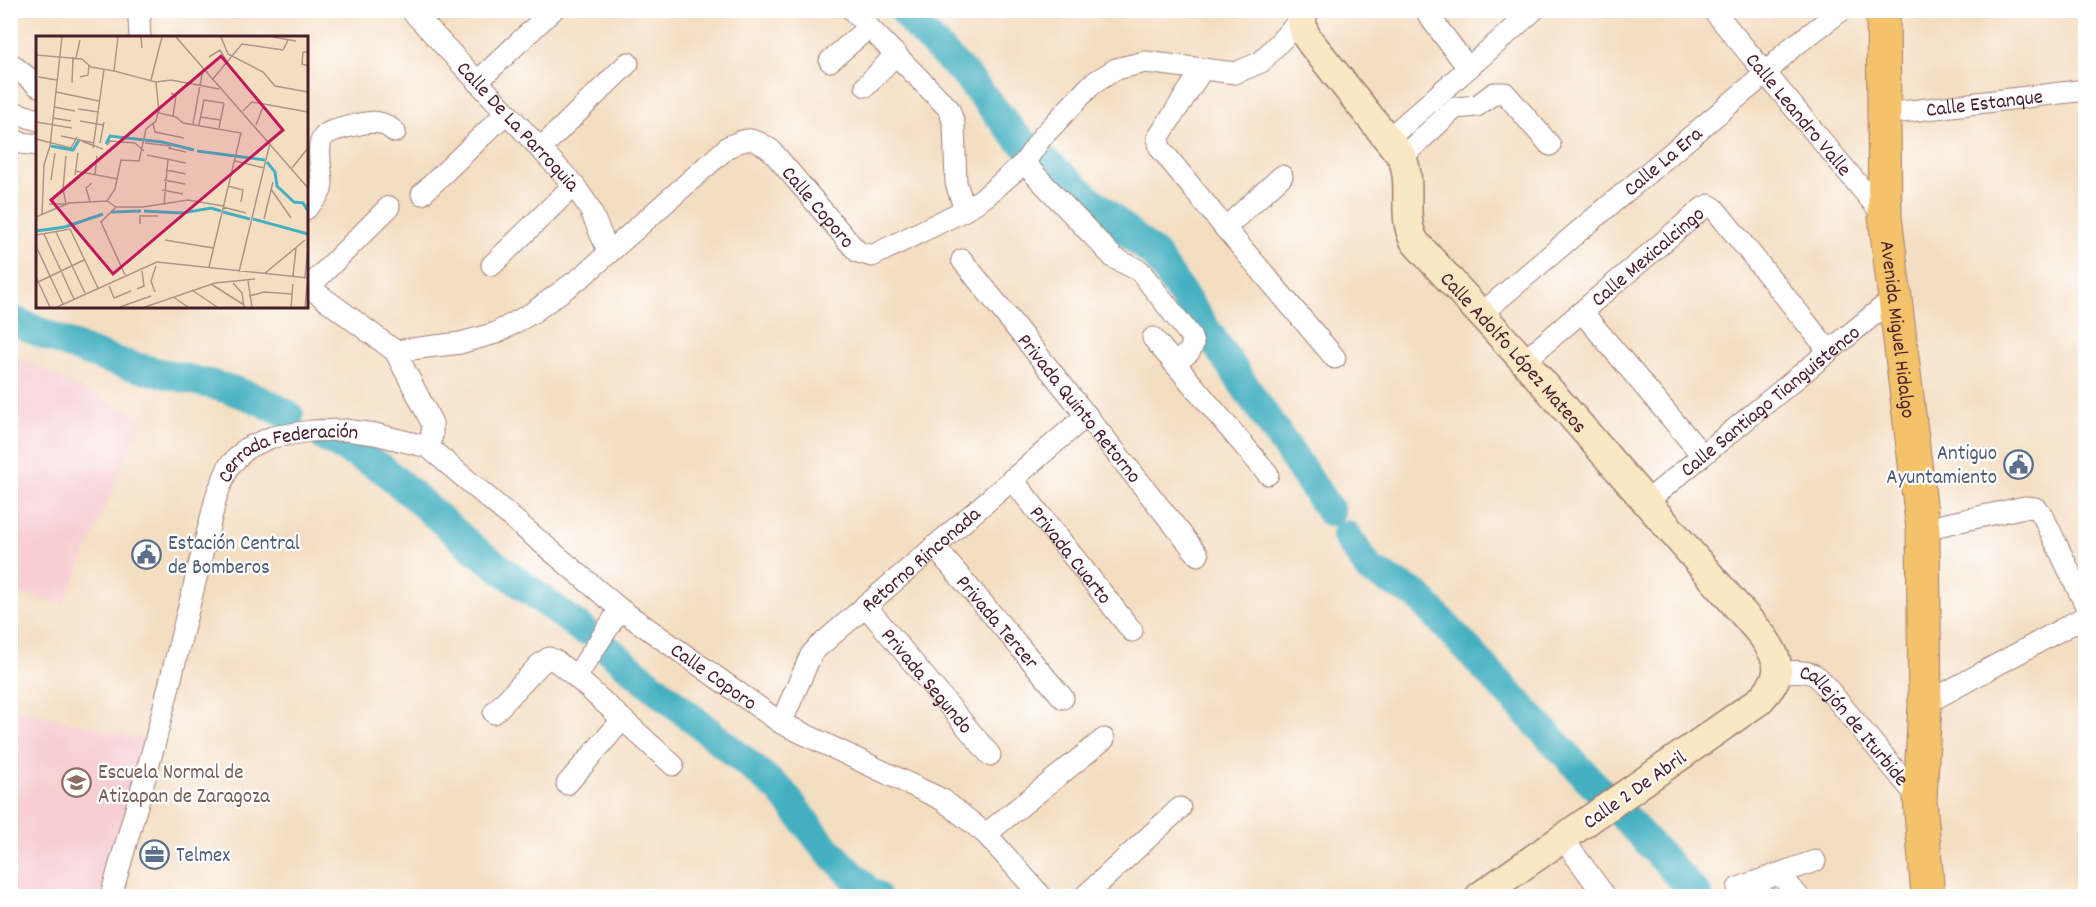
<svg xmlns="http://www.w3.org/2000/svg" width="2096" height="907" font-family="Dekko,sans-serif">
	<rect width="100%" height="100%" fill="#fff"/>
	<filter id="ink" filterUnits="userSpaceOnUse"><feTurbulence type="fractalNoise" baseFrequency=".0167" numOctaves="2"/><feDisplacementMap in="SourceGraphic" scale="12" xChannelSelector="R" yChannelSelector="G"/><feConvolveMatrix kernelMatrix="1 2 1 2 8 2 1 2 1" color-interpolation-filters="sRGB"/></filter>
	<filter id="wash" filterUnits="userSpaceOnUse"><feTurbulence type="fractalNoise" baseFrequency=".008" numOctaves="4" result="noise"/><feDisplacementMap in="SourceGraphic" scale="24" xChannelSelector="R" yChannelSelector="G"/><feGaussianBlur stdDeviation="1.35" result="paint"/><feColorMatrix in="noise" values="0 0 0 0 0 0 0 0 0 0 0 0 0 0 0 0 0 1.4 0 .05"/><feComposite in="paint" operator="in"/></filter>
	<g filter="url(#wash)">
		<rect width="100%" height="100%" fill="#f4dec2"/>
		<!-- built -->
		<path fill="#f7cfd3" d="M 11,353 L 143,419 L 64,604 L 11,591 Z
			M 11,708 L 155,742 L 111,896 L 11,896 Z"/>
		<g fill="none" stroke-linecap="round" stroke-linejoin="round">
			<!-- river -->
			<path stroke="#44b0c1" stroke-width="30" d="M 904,10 L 913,23 L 968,78 L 1016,136 L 1156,256 L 1330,511
				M 10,319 C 45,335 82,351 118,362 C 177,380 236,382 289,416
				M 325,437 L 383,469 L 473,548 L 583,630
				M 1346,535 L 1370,570 L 1417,595 L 1698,896
				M 605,647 L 781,791 L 823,845 L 867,890 L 876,896"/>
		</g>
	</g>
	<g filter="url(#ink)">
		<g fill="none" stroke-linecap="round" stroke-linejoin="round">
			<defs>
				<g id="minor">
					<path id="s1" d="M 411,10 L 574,185 L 589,207 L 609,253"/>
					<path d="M 852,10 L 949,109 L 954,124 L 956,183 L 965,210"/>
					<path id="s2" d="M 1713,10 L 1885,217"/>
					<path d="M 1429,16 L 1468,68"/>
					<path d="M 140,38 L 139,20 L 142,10"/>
					<path d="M 830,61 L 869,27"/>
					<path d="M 10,63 L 38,86"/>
					<path d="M 1202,70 L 1158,138 L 1160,148 L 1225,228 L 1335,358"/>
					<path d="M 477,82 L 553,10"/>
					<path d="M 866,86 L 896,54"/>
					<path d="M 10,111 L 38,120"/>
					<path id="s3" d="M 1885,114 L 2086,90"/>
					<path d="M 10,138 L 21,143 L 38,145"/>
					<path d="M 1388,139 L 1534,10"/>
					<path d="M 540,149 L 628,63"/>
					<path d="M 1402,157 L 1455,108 L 1477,106 L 1494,93 L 1505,93 L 1550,145"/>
					<path d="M 1024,163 L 1114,258 L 1140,271 L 1190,335 L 1193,344 L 1190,351 L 1175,364"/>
					<path d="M 422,194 L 506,113"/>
					<path d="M 306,209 C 311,203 318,197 321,190 C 323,184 322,178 321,171 C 316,130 323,133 360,124 C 375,121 383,121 395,132"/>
					<path d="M 1225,228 L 1282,176"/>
					<path id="s4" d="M 962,260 L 1198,555"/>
					<path d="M 492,265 L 574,185"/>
					<path d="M 306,285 L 395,351 L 432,423 L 432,436 L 428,447"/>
					<path d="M 309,287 L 389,207"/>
					<path d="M 1582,312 L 1702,455"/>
					<path id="s5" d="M 1482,313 L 1765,74 L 1790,49 L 1842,10"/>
					<path d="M 1153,338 L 1268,474"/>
					<path id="s6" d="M 395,351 L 460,343 L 496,333 L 532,313 L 584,275 L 728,147 C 748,137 753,137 771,150 L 848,241 L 858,252 L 872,256 L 965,210 L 986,196 L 1024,163 L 1042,137 L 1092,84 L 1116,69 L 1145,62 L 1235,73 L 1261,62 L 1301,19"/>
					<path id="s7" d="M 1524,361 L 1703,208 L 1709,205 L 1714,208 L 1829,351"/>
					<path id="s8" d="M 1012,479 L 1132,631"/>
					<path id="s9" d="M 1646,502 L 1895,297"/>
					<path d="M 1923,529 L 2025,507 L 2035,508 L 2042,514 L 2086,606"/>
					<path id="s10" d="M 934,546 L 1063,698"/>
					<path id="s11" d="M 865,605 L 990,755"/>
					<path id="s12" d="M 1778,672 C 1792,672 1807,669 1818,677 L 1920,800"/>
					<path d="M 576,677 L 620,609"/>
					<path d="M 1925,704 L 2086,616"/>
					<path d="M 494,713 L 540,664 L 549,658 L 556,661 L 576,677 L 673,765"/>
					<path id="s13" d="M 781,723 L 811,655 L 817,648 L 1087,415"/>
					<path d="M 567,784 L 622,720"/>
					<path d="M 986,834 L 1104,739"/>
					<path d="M 1563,839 L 1605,896"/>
					<path d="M 1780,874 L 1798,896"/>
					<path d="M 1738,888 L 1815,861"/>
					<path id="s14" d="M 111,896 L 155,742 L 217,494 L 229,466 L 247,448 L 272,437 L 311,431 L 345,430 L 375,434 L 428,447 L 620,609 L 781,723 L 943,800 L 986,834 L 1041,896"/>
					<path d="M 1085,896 L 1180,808"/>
				</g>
				<g id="secondary">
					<path id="s15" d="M 1304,10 C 1300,24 1303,32 1311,43 L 1402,157 C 1414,186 1400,216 1415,242 L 1524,361 L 1761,634 C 1782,663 1784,675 1759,701 L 1480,896"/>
				</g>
				<g id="primary">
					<path id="s16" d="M 1883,10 L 1885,217 L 1923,529 L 1925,704 L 1920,800 L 1928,896"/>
				</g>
			</defs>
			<!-- minor casing -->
			<use href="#minor" stroke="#9f7e76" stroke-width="23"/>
			<!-- secondary casing -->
			<use href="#secondary" stroke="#9f7e76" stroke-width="31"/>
			<!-- primary casing -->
			<use href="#primary" stroke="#9f7e76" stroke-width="35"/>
			<!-- minor -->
			<use href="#minor" stroke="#fff" stroke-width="21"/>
			<!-- secondary -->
			<use href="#secondary" stroke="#fae7c3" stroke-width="28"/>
			<!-- primary -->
			<use href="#primary" stroke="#f3c26a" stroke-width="33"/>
		</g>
	</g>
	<!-- icons -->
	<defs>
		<symbol id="civic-ring" viewBox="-11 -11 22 22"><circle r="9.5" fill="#fff" stroke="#5c6f8a" stroke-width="1.5"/><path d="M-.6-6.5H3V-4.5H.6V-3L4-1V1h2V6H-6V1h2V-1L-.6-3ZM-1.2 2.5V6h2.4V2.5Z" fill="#5c6f8a"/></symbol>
		<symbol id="school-ring" viewBox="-11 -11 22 22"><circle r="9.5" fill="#fff" stroke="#8d6e63" stroke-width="1.5"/><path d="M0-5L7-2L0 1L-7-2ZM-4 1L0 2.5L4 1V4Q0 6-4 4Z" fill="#8d6e63"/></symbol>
		<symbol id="office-ring" viewBox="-11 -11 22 22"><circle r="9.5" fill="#fff" stroke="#5c6f8a" stroke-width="1.5"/><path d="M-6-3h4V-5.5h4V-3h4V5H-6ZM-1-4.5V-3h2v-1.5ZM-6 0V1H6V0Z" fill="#5c6f8a"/></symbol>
	</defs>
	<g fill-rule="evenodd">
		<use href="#civic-ring" x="2002" y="448" width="33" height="33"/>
		<use href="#civic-ring" x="130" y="538" width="33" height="33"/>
		<use href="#school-ring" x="60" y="766" width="33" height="33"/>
		<use href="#office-ring" x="138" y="838" width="33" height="33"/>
	</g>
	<g text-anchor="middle" stroke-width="4.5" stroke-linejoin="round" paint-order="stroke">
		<!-- street labels -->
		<g font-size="21" fill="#4a1f2b" stroke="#fff">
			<text dy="7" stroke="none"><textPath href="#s3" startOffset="100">Calle Estanque</textPath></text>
			<text dy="7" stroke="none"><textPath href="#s2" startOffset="135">Calle Leandro Valle</textPath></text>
			<text dy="7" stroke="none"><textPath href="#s1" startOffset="158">Calle De La Parroquia</textPath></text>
			<text dy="7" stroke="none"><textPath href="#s5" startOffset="236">Calle La Era</textPath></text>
			<text dy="7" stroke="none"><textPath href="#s6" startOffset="522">Calle Coporo</textPath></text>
			<text dy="7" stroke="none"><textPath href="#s7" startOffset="162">Calle Mexicalcingo</textPath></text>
			<text dy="7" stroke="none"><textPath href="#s16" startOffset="320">Avenida Miguel Hidalgo</textPath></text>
			<text dy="7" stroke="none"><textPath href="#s15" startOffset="416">Calle Adolfo López Mateos</textPath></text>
			<text dy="7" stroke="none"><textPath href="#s9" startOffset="160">Calle Santiago Tianguistenco</textPath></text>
			<text dy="7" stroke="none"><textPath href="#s4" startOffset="189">Privada Quinto Retorno</textPath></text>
			<text dy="7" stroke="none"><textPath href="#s14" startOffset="508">Cerrada Federación</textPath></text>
			<text dy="7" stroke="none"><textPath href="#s8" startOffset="96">Privada Cuarto</textPath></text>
			<text dy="7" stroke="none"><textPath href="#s13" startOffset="220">Retorno Rinconada</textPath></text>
			<text dy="7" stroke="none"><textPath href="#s10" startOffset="99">Privada Tercer</textPath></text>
			<text dy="7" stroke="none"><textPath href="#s14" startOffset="1024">Calle Coporo</textPath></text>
			<text dy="7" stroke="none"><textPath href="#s11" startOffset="98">Privada Segundo</textPath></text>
			<text dy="7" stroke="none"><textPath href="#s12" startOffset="100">Callejón de Iturbide</textPath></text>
			<text transform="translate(1634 789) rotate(-35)" y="7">Calle 2 De Abril</text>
		</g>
		<!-- service labels -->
		<g font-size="21" fill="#4e5e75" stroke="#fff" text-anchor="start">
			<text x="1997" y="459" text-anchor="end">Antiguo<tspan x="1997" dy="24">Ayuntamiento</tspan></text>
			<text x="168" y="549">Estación Central<tspan x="168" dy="24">de Bomberos</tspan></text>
			<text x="176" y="861">Telmex</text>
		</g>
		<!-- education labels -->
		<g font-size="21" fill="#785e54" stroke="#fff" text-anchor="start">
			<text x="98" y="778">Escuela Normal de<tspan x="98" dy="24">Atizapan de Zaragoza</tspan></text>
		</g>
	</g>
	<!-- overview -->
	<g transform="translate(36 36)">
		<rect width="272" height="272" fill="#f4dec2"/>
		<path fill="none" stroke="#44b0c1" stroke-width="3" d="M 70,108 L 74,100 L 126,106 L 158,114M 15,110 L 37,114 L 43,104M 161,115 L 229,124M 231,126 L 239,136 L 241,150 L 258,166 L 267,167 L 272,175M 108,175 L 146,177 L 175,172 L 185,175M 75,176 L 105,175M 187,176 L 214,183M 217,183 L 272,198M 0,195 L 29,191 L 67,178"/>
		<path fill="none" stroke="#b09286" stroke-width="1.5" d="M 82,1 L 78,35 L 120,46 L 123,77 L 140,81 L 147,87 L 205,97 L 173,231M 105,1 L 106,12 L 105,1M 140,1 L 272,152M 185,1 L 192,18 L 227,36 L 239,50 L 272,56M 237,1 L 260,5M 272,16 L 267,16 L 266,28 L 272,30M 0,19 L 46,23 L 55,31 L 78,35M 173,21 L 184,14 L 192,27M 40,22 L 44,4M 2,41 L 21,44M 44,41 L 52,39 L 53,29M 115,44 L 126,1M 176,44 L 206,8 L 247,14 L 252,4M 120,46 L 135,44 L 183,53M 36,47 L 37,21M 20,56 L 63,65M 135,57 L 140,60 L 137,80M 18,71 L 39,75M 42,73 L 63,76M 207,75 L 216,66 L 272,76M 165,81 L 184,84M 17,82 L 35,85M 44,85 L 67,89M 0,86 L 36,92M 117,87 L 119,96 L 148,102M 157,88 L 167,33M 163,89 L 168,64 L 188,67M 220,89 L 227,71M 183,92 L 188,67M 25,100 L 58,107M 0,103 L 35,112 L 41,101M 45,105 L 67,113M 64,107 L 68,86M 109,107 L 134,110 L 135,113M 71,109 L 74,105 L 99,107 L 108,115M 57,112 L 68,33M 132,112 L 150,116M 111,119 L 150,127M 199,125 L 228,132M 256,132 L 272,112M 130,134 L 150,138M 39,135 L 82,143M 59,138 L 61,120M 39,139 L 42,117M 15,144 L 19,117M 128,144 L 149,148M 192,150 L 207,154 L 205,166M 235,153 L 255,182M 126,154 L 147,158M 71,165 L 79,153 L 85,124 L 103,125 L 110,93 L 120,85 L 122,76M 54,166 L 50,152 L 56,147M 13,168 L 30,168 L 27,153 L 30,120M 128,169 L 132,123M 80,171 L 65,186 L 89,239M 187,171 L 210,177M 6,179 L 8,129 L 14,110 L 26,1M 0,181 L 33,167 L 71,165 L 80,171 L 107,171 L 152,164 L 187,170M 228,183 L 237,146M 104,188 L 104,180 L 122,180M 20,196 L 49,257M 8,198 L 38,263M 0,199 L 34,193 L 62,252M 129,204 L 177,212M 0,210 L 27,268M 203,236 L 234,107M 228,238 L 269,204M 257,240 L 260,212M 0,241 L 14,271M 269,241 L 272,211M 212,245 L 216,271M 0,247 L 48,224M 197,247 L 206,257 L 208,271M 175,248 L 208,269M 73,250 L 78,262 L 95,255M 101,253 L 108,250 L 106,235M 156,254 L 181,271M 119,256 L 115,245 L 120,230M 213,260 L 228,256 L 256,258M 137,261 L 152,271M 21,271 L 121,226 L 272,242M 84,271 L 115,260M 109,271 L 179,247 L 219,243M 255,271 L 257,248M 269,271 L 271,248"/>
		<path fill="#c2185b" fill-opacity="0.15" stroke="#c2185b" stroke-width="3" d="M 185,20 L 247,94 L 77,238 L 15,164 Z"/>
		<rect width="272" height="272" fill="none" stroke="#4a1f2b" stroke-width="3"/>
	</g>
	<!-- margin -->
	<rect width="2096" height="907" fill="none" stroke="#fff" stroke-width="36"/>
</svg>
